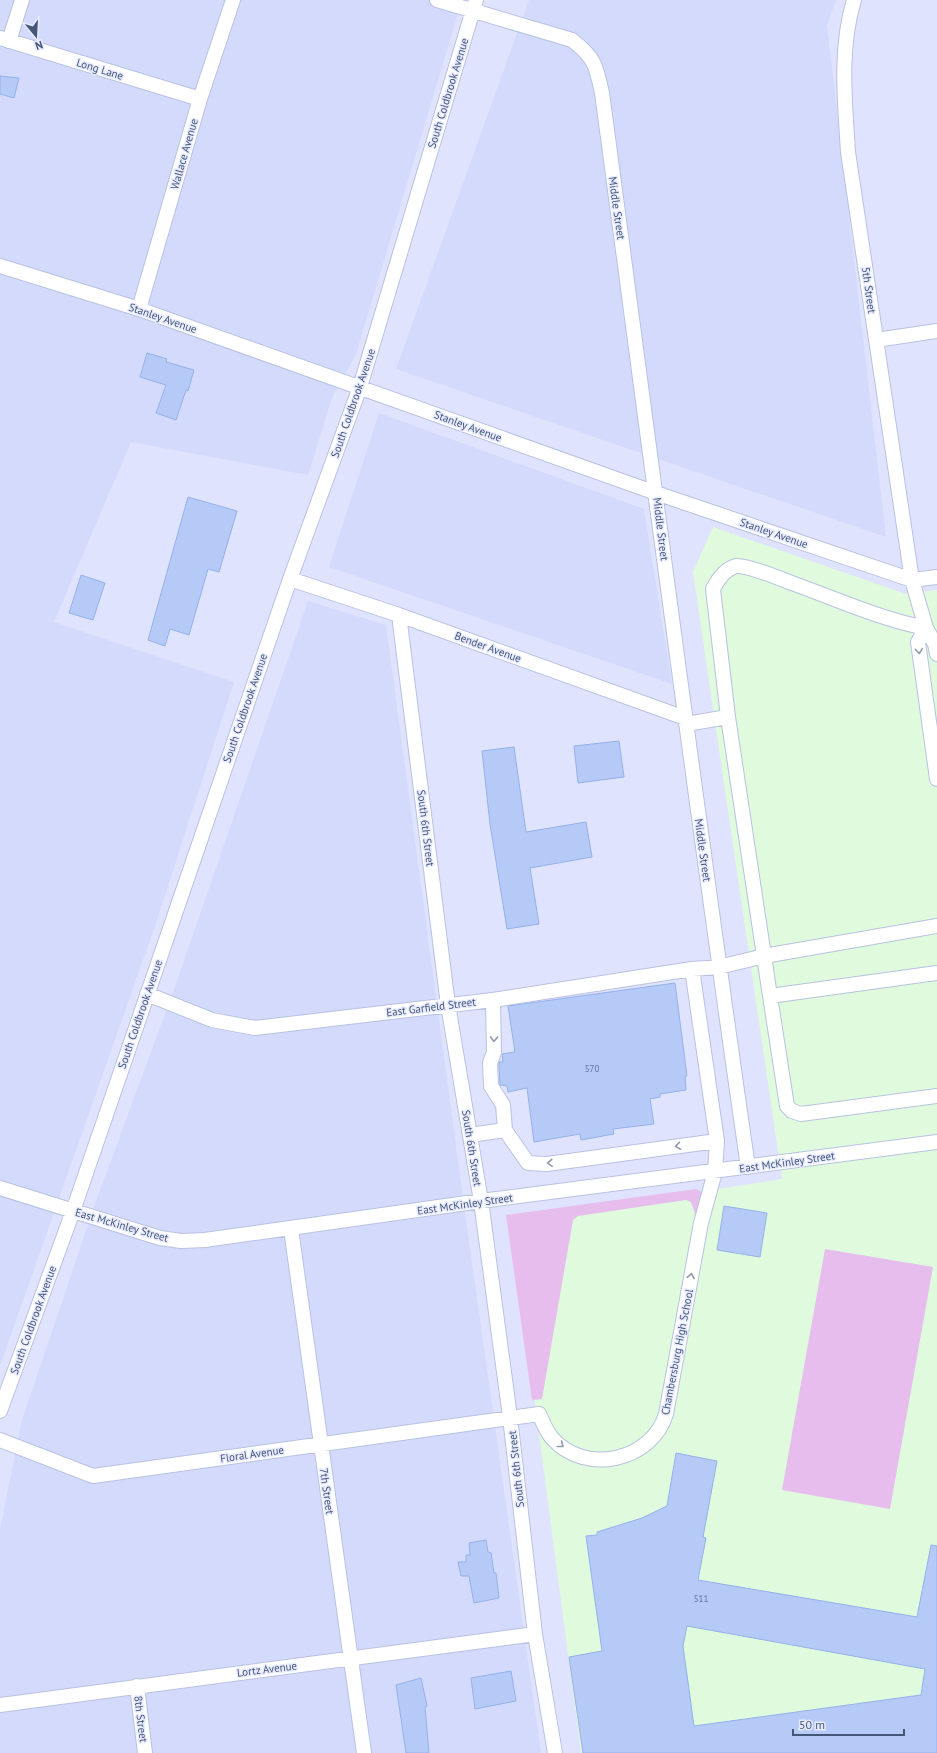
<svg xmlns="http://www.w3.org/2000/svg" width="937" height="1753" font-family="'PT Sans',sans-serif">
	<rect width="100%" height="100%" fill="#e0e3fe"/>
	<!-- residential -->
	<path fill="#d4dafc" d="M 0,0 L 462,0 L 356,354 L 332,398 L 308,475 L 131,442 L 54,622 L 234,682 L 156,923 L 0,1366 Z
		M 529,0 L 836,0 L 827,25 L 886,537 L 396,369 Z
		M 379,413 L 644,509 L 672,684 L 329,567 Z
		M 308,601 L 386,625 L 466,1220 L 541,1753 L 0,1753 L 0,1529 L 22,1420 L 95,1204 L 177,981 Z"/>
	<!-- education -->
	<path fill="#dffadd" d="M 713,527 L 906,594 L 937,590 L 937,1753 L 581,1753 L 511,1221 L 782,1179 L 693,572 Z"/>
	<!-- green -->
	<path fill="#e7bded" d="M 696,1189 L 702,1192 L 699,1212 L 695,1214 L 691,1202 L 686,1200 L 578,1216 L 573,1220 L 542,1399 L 532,1400 L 506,1215 Z
		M 825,1249 L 933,1267 L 890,1509 L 782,1490 Z"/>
	<!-- building -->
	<path fill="#b5caf6" stroke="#94b1eb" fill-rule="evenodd" d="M 0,76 L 19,78 L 14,98 L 0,94 Z
		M 147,353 L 167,359 L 166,362 L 194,370 L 188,391 L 186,390 L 176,420 L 156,413 L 166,385 L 140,377 Z
		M 188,497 L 237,511 L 219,572 L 208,569 L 189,635 L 170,629 L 165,646 L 148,640 Z
		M 81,575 L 105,583 L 93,620 L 69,613 Z
		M 619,741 L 624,777 L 578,783 L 574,746 Z
		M 514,747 L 526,832 L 586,822 L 592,857 L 530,868 L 539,924 L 507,929 L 490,824 L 482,751 Z
		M 675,983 L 687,1076 L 685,1076 L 686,1090 L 660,1094 L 660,1097 L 650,1099 L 654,1124 L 613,1129 L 614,1134 L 581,1140 L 580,1134 L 534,1142 L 527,1088 L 508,1092 L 507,1086 L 500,1085 L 499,1064 L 499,1062 L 503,1062 L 502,1054 L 515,1052 L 508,1006 Z
		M 724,1206 L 767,1213 L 760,1257 L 717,1250 Z
		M 676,1453 L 717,1461 L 703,1537 L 706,1538 L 698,1580 L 917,1617 L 931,1545 L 937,1546 L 937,1753 L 583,1753 L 569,1657 L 602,1651 L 586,1536 L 597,1535 L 597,1532 L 642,1518 L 667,1506 ZM 687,1626 L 925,1669 L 921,1695 L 694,1726 L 683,1646 Z
		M 486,1540 L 488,1552 L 491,1553 L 494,1573 L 496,1573 L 499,1598 L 474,1603 L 469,1576 L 461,1576 L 458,1562 L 466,1562 L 466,1555 L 470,1555 L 469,1543 Z
		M 511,1671 L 516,1701 L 475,1709 L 471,1678 Z
		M 421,1678 L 427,1706 L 425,1707 L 429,1753 L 406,1753 L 396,1685 Z"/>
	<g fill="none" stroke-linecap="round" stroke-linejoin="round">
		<defs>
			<path id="minor" d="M 437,0 L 572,40 C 595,58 596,65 602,93 C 650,451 696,810 748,1167
				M 0,38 L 200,99
				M 9,41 L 22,0
				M 0,266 L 139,309 L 656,493 L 912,580 L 937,577
				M 139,309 L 200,99 L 233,0
				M 876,340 L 937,331
				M 290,579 L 399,615 L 685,718
				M 399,615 L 448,1005 L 481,1201 L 510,1417 L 535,1634 L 555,1753
				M 937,654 L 935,644 L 926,628 L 918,642 L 937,779
				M 686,724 L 728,717
				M 937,926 L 764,956 L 770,996 L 937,973
				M 147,994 L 212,1020 L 255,1028 L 493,1000 L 692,969 L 719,967 L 764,956 L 728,717 L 713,589 C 718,579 725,569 736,566 C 746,565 779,578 789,582 C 834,598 879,619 926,628 L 912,580 L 848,152 C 845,102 839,49 854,0
				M 770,996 L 787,1106 L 792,1111 L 801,1114 L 937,1096
				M 493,1000 L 494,1052 L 490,1063 L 491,1086 L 503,1105 L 505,1130
				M 470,1135 L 505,1130 L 528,1163 L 547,1164 L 717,1141
				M 0,1188 L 160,1238 L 181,1241 L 205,1240 L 481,1201 L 937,1142
				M 291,1229 L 364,1753
				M 0,1411 L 73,1211 L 290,579 L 360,387 L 476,0
				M 0,1440 L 93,1476 L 539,1414 C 543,1422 546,1431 552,1438 C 585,1476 652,1461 666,1414 L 701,1223 L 715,1172 L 717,1141 L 692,969
				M 137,1686 L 145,1753
				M 0,1705 L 535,1634"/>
		</defs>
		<!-- minor casing -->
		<use href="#minor" stroke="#b8c2e1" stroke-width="16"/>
		<!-- minor -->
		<use href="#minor" stroke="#fff" stroke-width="14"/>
	</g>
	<!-- one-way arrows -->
	<defs><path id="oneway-chevron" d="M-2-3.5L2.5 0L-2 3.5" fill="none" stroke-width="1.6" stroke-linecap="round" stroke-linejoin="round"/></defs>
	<g stroke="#8f9aae">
		<use href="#oneway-chevron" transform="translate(919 651) rotate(84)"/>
		<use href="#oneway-chevron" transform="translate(494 1039) rotate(91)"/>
		<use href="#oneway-chevron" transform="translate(678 1146) rotate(172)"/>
		<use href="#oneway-chevron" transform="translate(550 1163) rotate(176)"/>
		<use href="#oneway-chevron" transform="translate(691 1276) rotate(-80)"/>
		<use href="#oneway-chevron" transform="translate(561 1445) rotate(38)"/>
	</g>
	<g text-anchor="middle" stroke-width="3" stroke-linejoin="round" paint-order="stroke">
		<!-- number labels -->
		<g font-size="9" fill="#617498">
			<text x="592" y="1072">570</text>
			<text x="701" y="1602">511</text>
		</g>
		<!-- street labels -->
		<g font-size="11" fill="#455778" stroke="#e8ebff">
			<text transform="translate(100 69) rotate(17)" y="4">Long Lane</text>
			<text transform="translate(448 93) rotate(-73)" y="4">South Coldbrook Avenue</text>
			<text transform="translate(184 154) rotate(-74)" y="4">Wallace Avenue</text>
			<text transform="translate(617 208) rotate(82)" y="4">Middle Street</text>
			<text transform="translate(869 290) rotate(82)" y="4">5th Street</text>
			<text transform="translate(163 318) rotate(19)" y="4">Stanley Avenue</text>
			<text transform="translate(353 403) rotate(-71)" y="4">South Coldbrook Avenue</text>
			<text transform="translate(468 426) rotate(20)" y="4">Stanley Avenue</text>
			<text transform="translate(661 529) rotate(83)" y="4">Middle Street</text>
			<text transform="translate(774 533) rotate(19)" y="4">Stanley Avenue</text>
			<text transform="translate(488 647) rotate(20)" y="4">Bender Avenue</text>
			<text transform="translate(245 708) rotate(-71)" y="4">South Coldbrook Avenue</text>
			<text transform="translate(426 828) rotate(83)" y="4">South 6th Street</text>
			<text transform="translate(703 850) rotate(82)" y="4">Middle Street</text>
			<text transform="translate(431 1007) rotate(-7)" y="4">East Garfield Street</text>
			<text transform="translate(140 1014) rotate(-71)" y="4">South Coldbrook Avenue</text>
			<text transform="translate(472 1148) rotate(81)" y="4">South 6th Street</text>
			<text transform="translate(787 1162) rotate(-8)" y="4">East McKinley Street</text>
			<text transform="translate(465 1204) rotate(-8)" y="4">East McKinley Street</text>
			<text transform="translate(122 1225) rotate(16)" y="4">East McKinley Street</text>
			<text transform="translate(33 1320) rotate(-70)" y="4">South Coldbrook Avenue</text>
			<text transform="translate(677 1352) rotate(-79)" y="4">Chambersburg High School</text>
			<text transform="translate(252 1454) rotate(-8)" y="4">Floral Avenue</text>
			<text transform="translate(516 1469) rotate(-96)" y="4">South 6th Street</text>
			<text transform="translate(327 1491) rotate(82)" y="4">7th Street</text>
			<text transform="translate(267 1669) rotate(-7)" y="4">Lortz Avenue</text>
			<text transform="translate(141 1719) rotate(83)" y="4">8th Street</text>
		</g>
	</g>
	<!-- north arrow -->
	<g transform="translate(36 36) rotate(162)" stroke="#e8ebff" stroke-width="3" paint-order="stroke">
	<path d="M0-3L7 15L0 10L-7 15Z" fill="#455778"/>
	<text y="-6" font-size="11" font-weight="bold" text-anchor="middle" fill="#455778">N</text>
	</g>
	<!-- scale -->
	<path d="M793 1729v6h111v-6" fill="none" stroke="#455778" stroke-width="2"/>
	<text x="799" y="1729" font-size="12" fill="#455778" stroke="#e8ebff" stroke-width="3" paint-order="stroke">50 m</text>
</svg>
